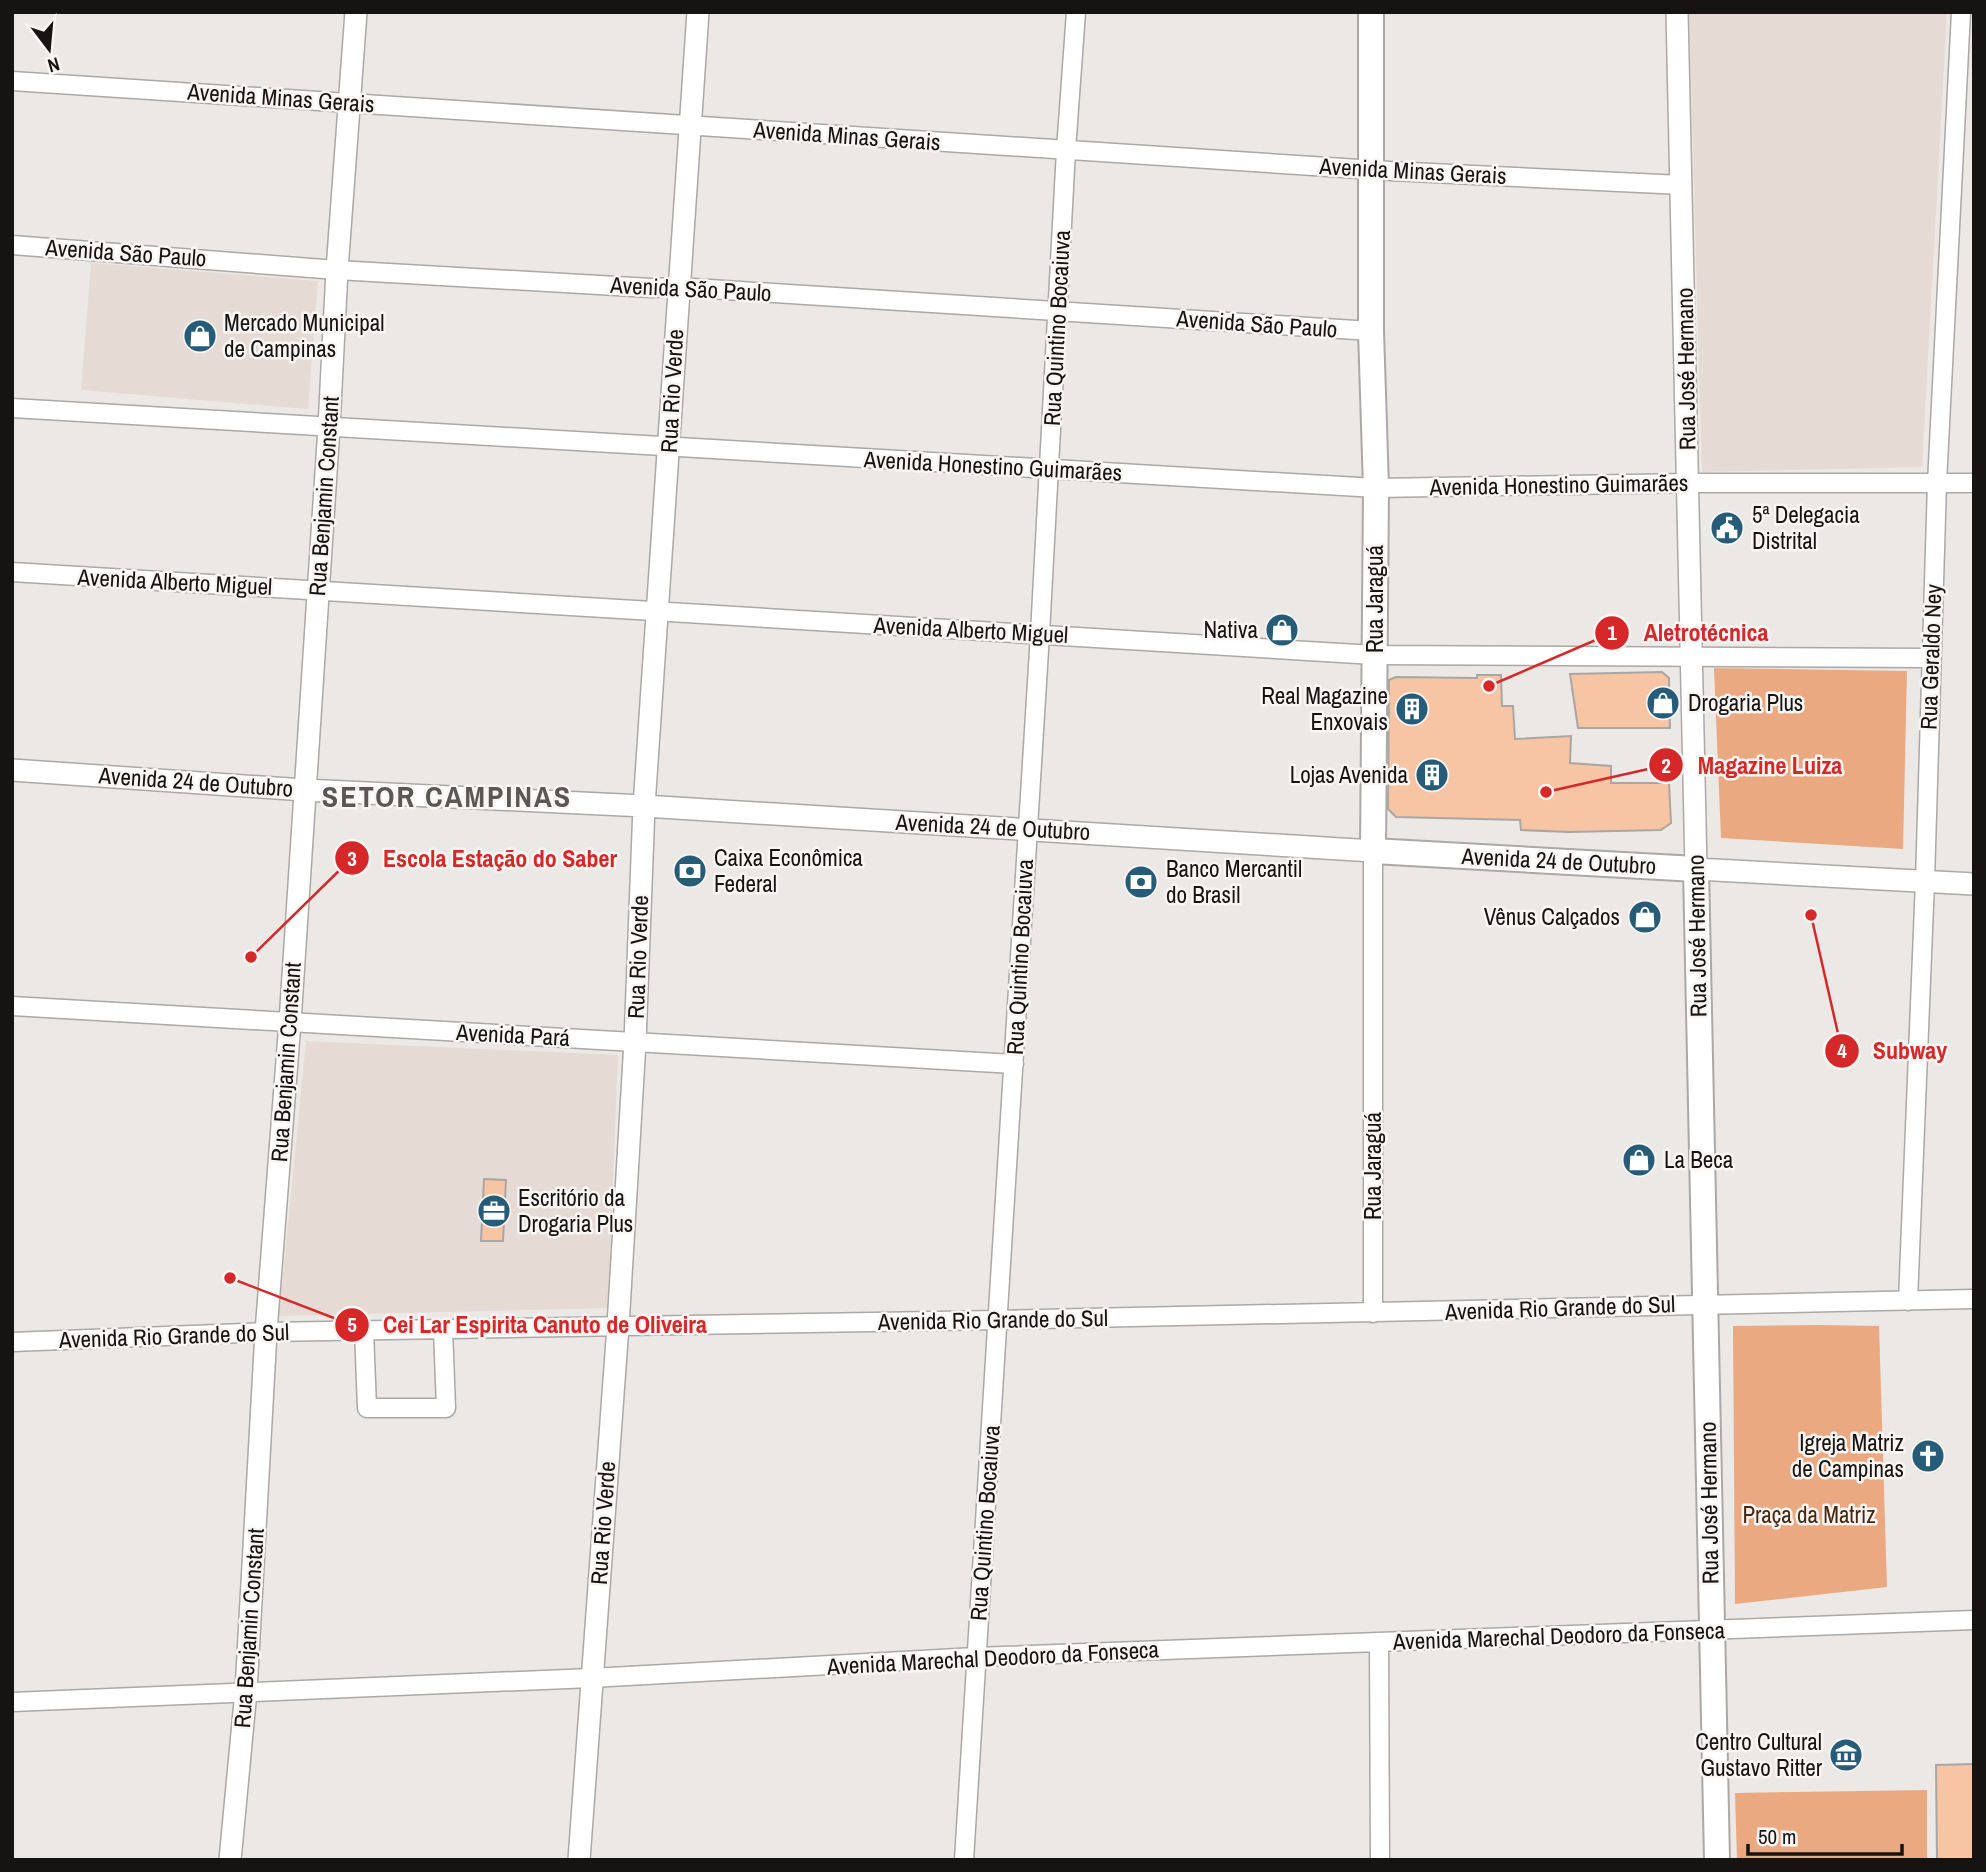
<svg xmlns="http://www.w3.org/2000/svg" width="1986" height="1872" font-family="'Archivo Narrow',sans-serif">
	<rect width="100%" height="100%" fill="#ebe8e6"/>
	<!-- built -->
	<path fill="#e5dbd4" d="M 1689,12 L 1947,12 L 1922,467 L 1702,472 Z
		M 91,263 L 318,281 L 308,409 L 81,390 Z
		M 306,1041 L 618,1055 L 608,1308 L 279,1316 Z"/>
	<!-- green -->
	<path fill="#eaa980" d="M 1714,668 L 1907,671 L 1903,849 L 1721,838 Z
		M 1819,1325 L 1879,1326 L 1887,1587 L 1735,1604 L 1733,1326 Z
		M 1927,1790 L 1927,1860 L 1737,1860 L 1735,1793 Z"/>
	<!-- building -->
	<path fill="#f7c4a4" stroke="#a9a6a4" stroke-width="2" d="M 1662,672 L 1669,678 L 1670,728 L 1578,728 L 1570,674 Z
		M 1477,675 L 1501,675 L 1502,706 L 1513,706 L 1515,739 L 1571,736 L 1570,763 L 1611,766 L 1611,783 L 1669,783 L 1671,823 L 1661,830 L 1569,832 L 1521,830 L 1520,820 L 1396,817 L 1388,809 L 1389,680 L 1396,677 L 1477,678 Z
		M 484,1179 L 506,1180 L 503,1241 L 481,1241 Z
		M 1974,1764 L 1974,1860 L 1937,1860 L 1936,1765 Z"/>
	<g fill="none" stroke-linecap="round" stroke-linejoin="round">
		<defs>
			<path id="minor" d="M 12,81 L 1390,171 L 1682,185
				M 12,245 L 337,270 L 651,288 L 678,287 L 1371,331
				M 12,408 L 1376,488 L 1688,483 L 1974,483
				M 12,572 L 1374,655 L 1931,658
				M 1373,851 L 1373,1313
				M 12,1006 L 1014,1064
				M 1908,1301 L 1925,881 L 1937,483 L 1961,12
				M 364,1330 L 367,1408 L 446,1408 L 443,1329
				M 12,1342 L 266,1332 L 998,1320 L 1974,1299
				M 1379,1643 L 1380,1860
				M 12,1702 L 591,1678 L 975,1657 L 1974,1620
				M 964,1860 L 1040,634 L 1066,150 L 1076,12"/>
			<path id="tertiary" d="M 1677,12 L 1696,869 L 1974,884
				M 12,770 L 304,790 L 644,806 L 1373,851
				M 230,1860 L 246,1691 L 266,1332 L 290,1022 L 329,427 L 337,270 L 356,12
				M 579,1860 L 618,1326 L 635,1042 L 644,806 L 698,12"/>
			<path id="secondary" d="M 1371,12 L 1371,331 L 1376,488 L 1373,851 L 1696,869 L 1717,1860"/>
		</defs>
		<!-- minor casing -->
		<use href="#minor" stroke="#aba8a6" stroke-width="21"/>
		<!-- tertiary casing -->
		<use href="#tertiary" stroke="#aba8a6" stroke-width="24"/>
		<!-- secondary casing -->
		<use href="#secondary" stroke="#aba8a6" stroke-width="28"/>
		<!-- minor -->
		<use href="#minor" stroke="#fff" stroke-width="18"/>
		<!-- tertiary -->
		<use href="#tertiary" stroke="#fff" stroke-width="21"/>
		<!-- secondary -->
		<use href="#secondary" stroke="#fff" stroke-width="24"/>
	</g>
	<!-- icons -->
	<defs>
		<symbol id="shop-disc" viewBox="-11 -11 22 22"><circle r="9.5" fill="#265c77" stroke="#f8f5f3"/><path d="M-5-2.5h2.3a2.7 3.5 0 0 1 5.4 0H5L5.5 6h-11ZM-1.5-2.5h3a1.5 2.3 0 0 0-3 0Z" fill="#fff"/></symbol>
		<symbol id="civic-disc" viewBox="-11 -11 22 22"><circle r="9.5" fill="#265c77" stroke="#f8f5f3"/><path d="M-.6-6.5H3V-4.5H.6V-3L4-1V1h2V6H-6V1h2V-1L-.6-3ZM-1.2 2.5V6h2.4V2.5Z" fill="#fff"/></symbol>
		<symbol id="building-disc" viewBox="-11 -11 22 22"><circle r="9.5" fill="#265c77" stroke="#f8f5f3"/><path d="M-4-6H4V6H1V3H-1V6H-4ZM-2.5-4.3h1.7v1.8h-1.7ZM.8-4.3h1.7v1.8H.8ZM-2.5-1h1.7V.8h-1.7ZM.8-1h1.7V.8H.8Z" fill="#fff"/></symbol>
		<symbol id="bank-disc" viewBox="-11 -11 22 22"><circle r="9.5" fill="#265c77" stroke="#f8f5f3"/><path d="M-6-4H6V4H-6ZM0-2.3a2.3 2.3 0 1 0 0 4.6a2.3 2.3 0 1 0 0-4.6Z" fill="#fff"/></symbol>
		<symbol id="office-disc" viewBox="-11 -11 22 22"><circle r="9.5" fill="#265c77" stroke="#f8f5f3"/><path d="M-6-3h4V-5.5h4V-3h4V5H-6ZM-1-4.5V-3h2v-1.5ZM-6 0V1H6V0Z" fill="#fff"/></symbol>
		<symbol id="church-disc" viewBox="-11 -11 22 22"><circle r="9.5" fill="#265c77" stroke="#f8f5f3"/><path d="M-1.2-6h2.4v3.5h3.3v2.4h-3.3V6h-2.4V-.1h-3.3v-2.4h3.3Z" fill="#fff"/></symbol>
		<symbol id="museum-disc" viewBox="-11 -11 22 22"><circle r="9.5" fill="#265c77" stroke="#f8f5f3"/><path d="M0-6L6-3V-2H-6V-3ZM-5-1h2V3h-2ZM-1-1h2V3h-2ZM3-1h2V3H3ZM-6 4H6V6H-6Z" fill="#fff"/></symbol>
	</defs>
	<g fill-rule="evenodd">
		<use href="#shop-disc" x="181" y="317" width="38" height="38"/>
		<use href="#civic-disc" x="1708" y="509" width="38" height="38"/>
		<use href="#shop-disc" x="1263" y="611" width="38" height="38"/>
		<use href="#shop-disc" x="1644" y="684" width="38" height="38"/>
		<use href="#building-disc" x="1393" y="690" width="38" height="38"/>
		<use href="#building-disc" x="1413" y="756" width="38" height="38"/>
		<use href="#bank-disc" x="671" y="852" width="38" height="38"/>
		<use href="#bank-disc" x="1122" y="863" width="38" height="38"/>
		<use href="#shop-disc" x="1626" y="898" width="38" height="38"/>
		<use href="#shop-disc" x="1620" y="1141" width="38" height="38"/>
		<use href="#office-disc" x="475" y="1192" width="38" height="38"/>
		<use href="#church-disc" x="1909" y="1437" width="38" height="38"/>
		<use href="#museum-disc" x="1827" y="1736" width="38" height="38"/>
	</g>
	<g text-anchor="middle" stroke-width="5" stroke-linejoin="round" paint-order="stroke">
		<!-- street labels -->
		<g font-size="23" fill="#151413" stroke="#f8f5f3">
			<text transform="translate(281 98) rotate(4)" y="8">Avenida Minas Gerais</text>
			<text transform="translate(847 136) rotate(4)" y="8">Avenida Minas Gerais</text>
			<text transform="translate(1413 171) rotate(3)" y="8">Avenida Minas Gerais</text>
			<text transform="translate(126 253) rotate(4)" y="8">Avenida São Paulo</text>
			<text transform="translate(691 289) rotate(3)" y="8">Avenida São Paulo</text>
			<text transform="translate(1257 324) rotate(4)" y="8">Avenida São Paulo</text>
			<text transform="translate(1057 328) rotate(-87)" y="8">Rua Quintino Bocaiuva</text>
			<text transform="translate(1686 369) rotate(-91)" y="8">Rua José Hermano</text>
			<text transform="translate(672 391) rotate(-87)" y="8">Rua Rio Verde</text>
			<text transform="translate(993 466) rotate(3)" y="8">Avenida Honestino Guimarães</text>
			<text transform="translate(1559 485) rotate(-1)" y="8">Avenida Honestino Guimarães</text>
			<text transform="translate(324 496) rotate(-86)" y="8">Rua Benjamin Constant</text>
			<text transform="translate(175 582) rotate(3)" y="8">Avenida Alberto Miguel</text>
			<text transform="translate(1375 599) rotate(-90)" y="8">Rua Jaraguá</text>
			<text transform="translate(971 630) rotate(3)" y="8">Avenida Alberto Miguel</text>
			<text transform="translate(1931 657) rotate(-88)" y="8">Rua Geraldo Ney</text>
			<text transform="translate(196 782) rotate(4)" y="8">Avenida 24 de Outubro</text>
			<text transform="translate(993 827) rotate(3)" y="8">Avenida 24 de Outubro</text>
			<text transform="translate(1559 861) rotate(3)" y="8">Avenida 24 de Outubro</text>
			<text transform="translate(1697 936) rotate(-91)" y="8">Rua José Hermano</text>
			<text transform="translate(638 957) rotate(-88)" y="8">Rua Rio Verde</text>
			<text transform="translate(1020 957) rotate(-87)" y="8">Rua Quintino Bocaiuva</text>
			<text transform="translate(513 1035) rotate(3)" y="8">Avenida Pará</text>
			<text transform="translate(286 1062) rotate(-86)" y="8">Rua Benjamin Constant</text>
			<text transform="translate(1373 1166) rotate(-90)" y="8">Rua Jaraguá</text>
			<text transform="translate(1560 1308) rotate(-2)" y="8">Avenida Rio Grande do Sul</text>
			<text transform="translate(993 1320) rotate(-1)" y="8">Avenida Rio Grande do Sul</text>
			<text transform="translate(174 1336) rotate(-2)" y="8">Avenida Rio Grande do Sul</text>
			<text transform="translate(1709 1503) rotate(-91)" y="8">Rua José Hermano</text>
			<text transform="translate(603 1523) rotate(-86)" y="8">Rua Rio Verde</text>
			<text transform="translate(985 1523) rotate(-86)" y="8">Rua Quintino Bocaiuva</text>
			<text transform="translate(249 1628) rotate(-86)" y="8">Rua Benjamin Constant</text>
			<text transform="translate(1559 1636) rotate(-2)" y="8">Avenida Marechal Deodoro da Fonseca</text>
			<text transform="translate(993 1658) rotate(-3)" y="8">Avenida Marechal Deodoro da Fonseca</text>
		</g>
		<!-- poi labels -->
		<g font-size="23" fill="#151413" stroke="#f8f5f3" text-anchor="start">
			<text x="224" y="331">Mercado Municipal<tspan x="224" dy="26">de Campinas</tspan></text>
			<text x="1752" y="523">5ª Delegacia<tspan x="1752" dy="26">Distrital</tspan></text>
			<text x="1258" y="638" text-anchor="end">Nativa</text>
			<text x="1388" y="704" text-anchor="end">Real Magazine<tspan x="1388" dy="26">Enxovais</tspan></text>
			<text x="1688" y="711">Drogaria Plus</text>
			<text x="1408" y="783" text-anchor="end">Lojas Avenida</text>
			<text x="714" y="866">Caixa Econômica<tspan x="714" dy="26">Federal</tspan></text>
			<text x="1166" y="877">Banco Mercantil<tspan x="1166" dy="26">do Brasil</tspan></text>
			<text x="1620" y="925" text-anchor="end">Vênus Calçados</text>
			<text x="1664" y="1168">La Beca</text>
			<text x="518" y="1206">Escritório da<tspan x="518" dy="26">Drogaria Plus</tspan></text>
			<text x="1904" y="1451" text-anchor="end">Igreja Matriz<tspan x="1904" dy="26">de Campinas</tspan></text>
			<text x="1822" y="1750" text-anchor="end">Centro Cultural<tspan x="1822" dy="26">Gustavo Ritter</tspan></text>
		</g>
		<!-- park labels -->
		<g font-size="23" fill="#482811" stroke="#f8f5f3">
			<text x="1809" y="1523">Praça da Matriz</text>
		</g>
		<!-- district labels -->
		<g font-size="30" font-weight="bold" letter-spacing="2" fill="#5a5755" stroke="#f8f5f3">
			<text x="447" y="807">SETOR CAMPINAS</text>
		</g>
	</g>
	<!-- callouts -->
	<path fill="none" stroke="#d62828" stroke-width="2.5" d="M1489 686L1612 633M1546 792L1666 765M251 957L352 858M1811 915L1842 1051M230 1278L352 1325"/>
	<g fill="#d62828" stroke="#f8f5f3" stroke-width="2.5">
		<circle cx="1489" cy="686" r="7"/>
		<circle cx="1546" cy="792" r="7"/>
		<circle cx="251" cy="957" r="7"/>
		<circle cx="1811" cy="915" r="7"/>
		<circle cx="230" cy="1278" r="7"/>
		<circle cx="1612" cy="633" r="18"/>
		<circle cx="1666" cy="765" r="18"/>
		<circle cx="352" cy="858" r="18"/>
		<circle cx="1842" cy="1051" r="18"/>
		<circle cx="352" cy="1325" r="18"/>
	</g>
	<g font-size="21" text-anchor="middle" font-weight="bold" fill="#fff">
		<text x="1612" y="640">1</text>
		<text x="1666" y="773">2</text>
		<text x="352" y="866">3</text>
		<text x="1842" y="1058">4</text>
		<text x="352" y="1332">5</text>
	</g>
	<g font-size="24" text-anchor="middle" font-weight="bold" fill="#d62828" stroke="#f8f5f3" stroke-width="5" stroke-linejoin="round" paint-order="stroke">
		<text x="1706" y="641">Aletrotécnica</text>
		<text x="1770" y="774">Magazine Luiza</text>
		<text x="500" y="867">Escola Estação do Saber</text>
		<text x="1910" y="1059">Subway</text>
		<text x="545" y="1333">Cei Lar Espirita Canuto de Oliveira</text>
	</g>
	<!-- border -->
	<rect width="1986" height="1872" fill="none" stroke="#151413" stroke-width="28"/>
	<!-- north arrow -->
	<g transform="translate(49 49) rotate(164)" stroke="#f8f5f3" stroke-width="5" paint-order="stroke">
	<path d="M0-5L12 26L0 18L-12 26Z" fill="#151413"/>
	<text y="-10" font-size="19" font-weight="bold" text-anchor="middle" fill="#151413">N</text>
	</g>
	<!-- scale -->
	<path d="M1748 1844v10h154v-10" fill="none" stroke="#151413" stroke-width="3.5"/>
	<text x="1758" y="1844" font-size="21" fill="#151413" stroke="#f8f5f3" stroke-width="5" paint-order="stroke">50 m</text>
</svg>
